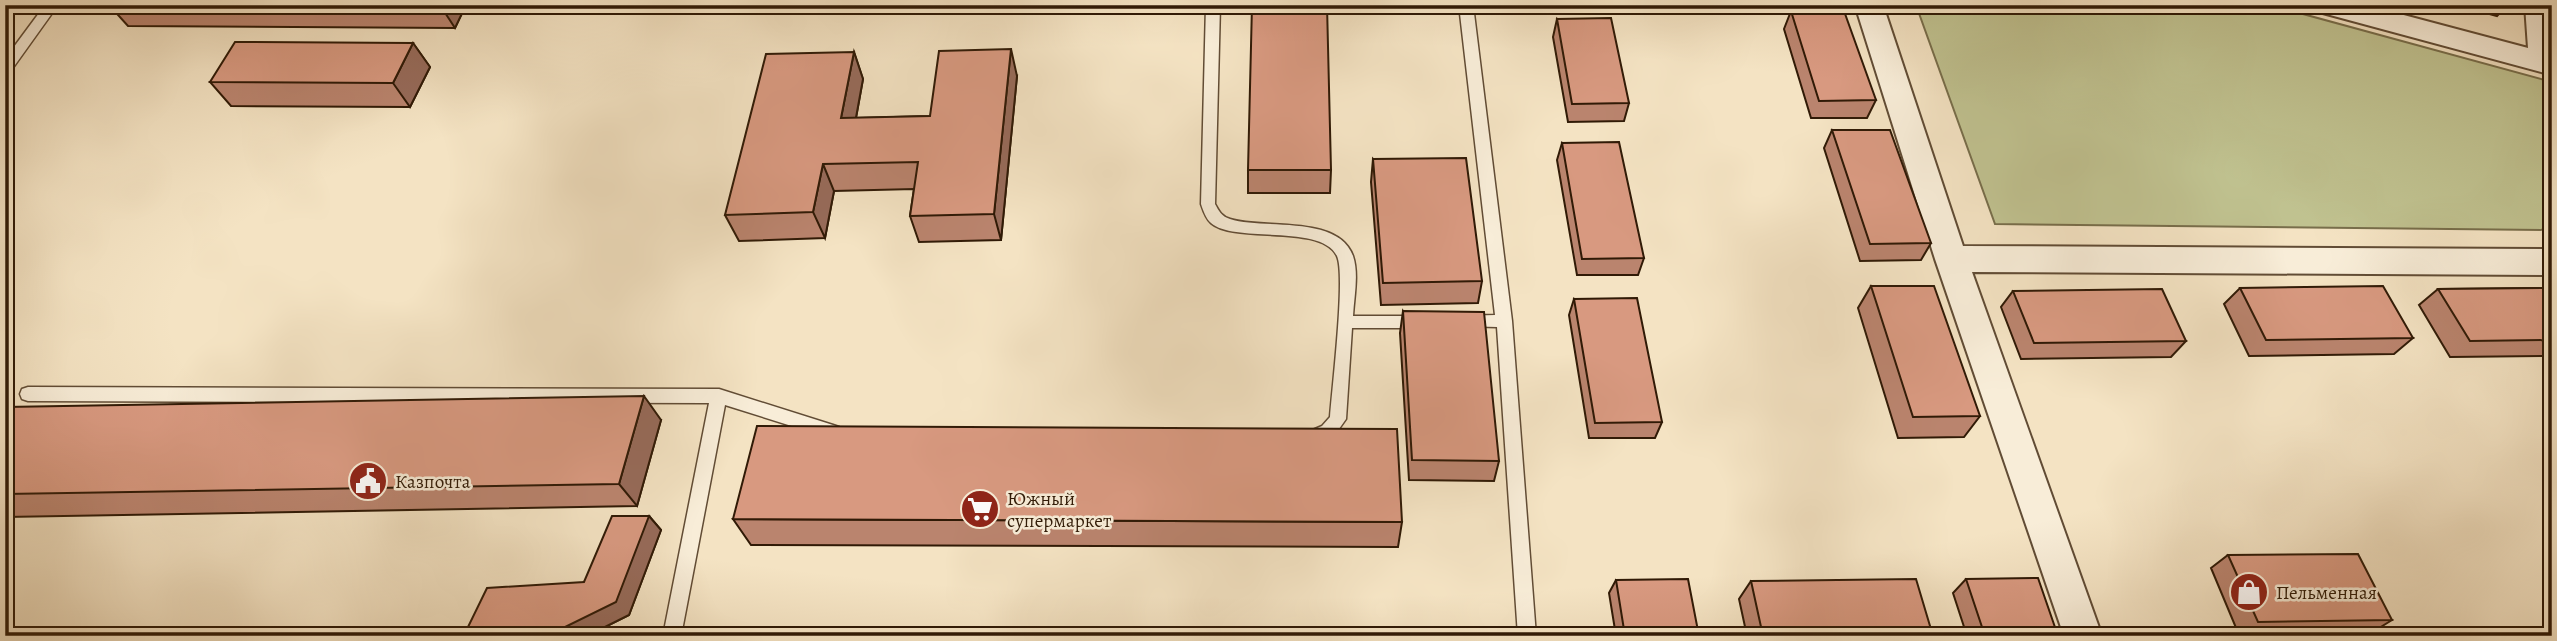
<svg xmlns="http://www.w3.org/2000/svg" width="2557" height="641" font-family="Alegreya,serif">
	<rect width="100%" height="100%" fill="#f4e3c3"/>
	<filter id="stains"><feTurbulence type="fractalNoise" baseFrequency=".00286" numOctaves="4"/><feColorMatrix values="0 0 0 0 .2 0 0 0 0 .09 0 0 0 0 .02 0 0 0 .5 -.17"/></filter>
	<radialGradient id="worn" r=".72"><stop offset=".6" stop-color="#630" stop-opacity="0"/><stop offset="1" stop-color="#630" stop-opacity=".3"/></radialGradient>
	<!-- green -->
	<path fill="#c0c290" stroke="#786e4b" stroke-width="2" d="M 1916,5 L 2270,5 L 2552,82 L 2552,230 L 1995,224 Z"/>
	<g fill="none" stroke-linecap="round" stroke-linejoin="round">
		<defs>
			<path id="service" d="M 45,5 L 58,5 L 10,72 L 5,74 L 5,59 Z
				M 1206,5 L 1220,5 L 1215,204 C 1219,211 1221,216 1230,219 C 1262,230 1338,214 1353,256 C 1359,274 1354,297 1353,316 L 1422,316 L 1428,317 L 1430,322 L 1428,327 L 1422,328 L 1352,328 L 1346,419 L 1334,436 L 1314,444 L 1308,442 L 1306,437 L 1308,432 L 1322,426 L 1330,417 C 1332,389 1346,275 1337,256 C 1321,223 1235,244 1211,223 C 1206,219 1203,210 1201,204 Z
				M 1459,5 L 1473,5 L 1512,321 L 1536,636 L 1518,636 L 1497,327 L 1460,326 L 1458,321 L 1460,316 L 1495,315 Z
				M 28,387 L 719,389 L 833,425 L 839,427 L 841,432 L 839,437 L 833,439 L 725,405 L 681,636 L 663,636 L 709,403 L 28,401 L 22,399 L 20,394 L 22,389 Z"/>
			<path id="minor" d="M 1855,5 L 1883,5 L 1963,246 L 2552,249 L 2552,275 L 1972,272 L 2102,636 L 2064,636 L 1935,259 Z
				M 2315,5 L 2366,5 L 2528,48 L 2525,5 L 2552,5 L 2552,75 L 2319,12 Z"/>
		</defs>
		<!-- service casing -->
		<use href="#service" stroke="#614c35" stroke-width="3"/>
		<!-- minor casing -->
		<use href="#minor" stroke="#614c35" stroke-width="4"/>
		<!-- service -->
		<use href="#service" fill="#f8edd8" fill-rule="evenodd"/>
		<!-- minor -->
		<use href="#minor" fill="#f8edd8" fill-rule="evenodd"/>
	</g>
	<!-- wall -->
	<path fill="#ba846e" stroke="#301a06" stroke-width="2" d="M 109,5 L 466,5 L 455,28 L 128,26 Z
		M 2457,5 L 2507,5 L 2497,16 Z
		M 1791,11 L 1876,100 L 1867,118 L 1811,118 L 1784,29 Z
		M 1557,19 L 1629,103 L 1624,121 L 1568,122 L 1553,37 Z
		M 413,43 L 430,67 L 410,107 L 231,106 L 210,82 Z
		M 854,52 L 863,79 L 856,118 L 930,116 L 1017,76 L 1001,240 L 919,242 L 910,216 L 914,189 L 834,191 L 825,238 L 739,241 L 725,215 Z
		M 1832,130 L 1931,243 L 1921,260 L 1860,261 L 1824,148 Z
		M 1562,143 L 1644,258 L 1638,275 L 1577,275 L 1557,160 Z
		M 1373,159 L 1482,281 L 1478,303 L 1381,305 L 1371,182 Z
		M 1248,170 L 1331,170 L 1330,193 L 1248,193 Z
		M 1871,286 L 1980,416 L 1964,437 L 1898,438 L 1858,308 Z
		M 2240,288 L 2413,338 L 2394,354 L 2249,356 L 2224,304 Z
		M 2552,288 L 2552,356 L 2450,357 L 2419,305 L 2438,289 Z
		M 2013,291 L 2186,341 L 2171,357 L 2021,359 L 2001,307 Z
		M 1574,299 L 1662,422 L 1655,438 L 1589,438 L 1569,315 Z
		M 1403,311 L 1499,461 L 1494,481 L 1409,480 L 1400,333 Z
		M 5,407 L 661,420 L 637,506 L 5,517 Z
		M 649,516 L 661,530 L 629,615 L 587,636 L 476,636 L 467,629 L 584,582 Z
		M 733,519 L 1402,522 L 1398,547 L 751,545 Z
		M 2228,555 L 2392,620 L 2371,633 L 2239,635 L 2211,568 Z
		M 1966,579 L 2058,636 L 1967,636 L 1953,593 Z
		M 1616,580 L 1699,636 L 1616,636 L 1609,593 Z
		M 1751,581 L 1933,636 L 1747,636 L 1739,599 Z"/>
	<!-- shaded-wall -->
	<path fill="#976b5a" stroke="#301a06" stroke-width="2" d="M 440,5 L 466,5 L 455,28 Z
		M 413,43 L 430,67 L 410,107 L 393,83 Z
		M 1011,49 L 1017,76 L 1001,240 L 994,214 Z
		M 854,52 L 863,79 L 851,145 L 841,118 Z
		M 823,164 L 834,191 L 825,238 L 813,212 Z
		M 644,396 L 661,420 L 637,506 L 619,484 Z
		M 649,516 L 661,530 L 629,615 L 587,636 L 559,636 L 555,632 Z"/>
	<!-- building -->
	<path fill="#d89980" stroke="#301a06" stroke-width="2" d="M 1252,5 L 1327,5 L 1331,170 L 1248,170 Z
		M 1791,11 L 1844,11 L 1876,100 L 1819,101 Z
		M 1611,18 L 1629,103 L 1572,104 L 1557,19 Z
		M 235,42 L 413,43 L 393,83 L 210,82 Z
		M 1011,49 L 994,214 L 910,216 L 918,162 L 823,164 L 813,212 L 725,215 L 766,54 L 854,52 L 841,118 L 930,116 L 939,51 Z
		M 1832,130 L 1890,130 L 1931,243 L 1870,244 Z
		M 1619,142 L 1644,258 L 1582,259 L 1562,143 Z
		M 1466,158 L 1482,281 L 1383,283 L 1373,159 Z
		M 1871,286 L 1934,286 L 1980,416 L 1913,417 Z
		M 2383,286 L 2413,338 L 2266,340 L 2240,288 Z
		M 2552,288 L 2552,340 L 2470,341 L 2438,289 Z
		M 2162,289 L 2186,341 L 2034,343 L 2013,291 Z
		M 1637,298 L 1662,422 L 1595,423 L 1574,299 Z
		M 1403,311 L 1484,312 L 1499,461 L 1412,460 Z
		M 644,396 L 619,484 L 5,494 L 5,407 Z
		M 757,426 L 1397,429 L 1402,522 L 733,519 Z
		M 612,516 L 649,516 L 616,602 L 555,632 L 467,629 L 487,588 L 584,582 Z
		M 2358,554 L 2392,620 L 2258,622 L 2228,555 Z
		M 2038,578 L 2058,636 L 1985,636 L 1966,579 Z
		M 1688,579 L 1699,636 L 1625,636 L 1616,580 Z
		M 1916,579 L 1933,636 L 1763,636 L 1751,581 Z"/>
	<!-- icons -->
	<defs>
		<symbol id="civic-disc" viewBox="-11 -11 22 22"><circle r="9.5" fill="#8f2418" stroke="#f8edd8"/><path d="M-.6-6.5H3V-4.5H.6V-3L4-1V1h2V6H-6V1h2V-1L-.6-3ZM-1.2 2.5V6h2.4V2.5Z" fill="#fff"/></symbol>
		<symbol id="supermarket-disc" viewBox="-11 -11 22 22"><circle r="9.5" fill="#8f2418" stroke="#f8edd8"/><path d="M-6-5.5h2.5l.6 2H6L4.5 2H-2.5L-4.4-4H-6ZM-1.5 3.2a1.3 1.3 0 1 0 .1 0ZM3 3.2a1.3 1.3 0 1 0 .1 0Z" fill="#fff"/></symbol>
		<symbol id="shop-disc" viewBox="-11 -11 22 22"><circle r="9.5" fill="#8f2418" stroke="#f8edd8"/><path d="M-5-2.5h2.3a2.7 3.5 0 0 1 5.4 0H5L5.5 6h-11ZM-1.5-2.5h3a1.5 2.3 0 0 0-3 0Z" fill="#fff"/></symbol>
	</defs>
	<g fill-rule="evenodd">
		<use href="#civic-disc" x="346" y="459" width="44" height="44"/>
		<use href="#supermarket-disc" x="958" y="487" width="44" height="44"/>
		<use href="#shop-disc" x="2227" y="570" width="44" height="44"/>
	</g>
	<g text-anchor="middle" stroke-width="5" stroke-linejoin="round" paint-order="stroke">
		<!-- poi labels -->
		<g font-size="19" fill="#301a06" stroke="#f8edd8" text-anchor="start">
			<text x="395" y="488">Казпочта</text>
			<text x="1007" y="505">Южный<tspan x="1007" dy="22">супермаркет</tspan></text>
			<text x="2276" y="599">Пельменная</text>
		</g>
	</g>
	<!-- margin -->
	<rect width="2557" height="641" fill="none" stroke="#f4e3c3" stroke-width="28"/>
	<rect x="7" y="7" width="2543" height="627" fill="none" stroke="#301a06" stroke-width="3.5"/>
	<rect x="14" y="14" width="2529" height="613" fill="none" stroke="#301a06" stroke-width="2"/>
	<rect width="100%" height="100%" filter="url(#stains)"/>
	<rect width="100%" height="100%" fill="url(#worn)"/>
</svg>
